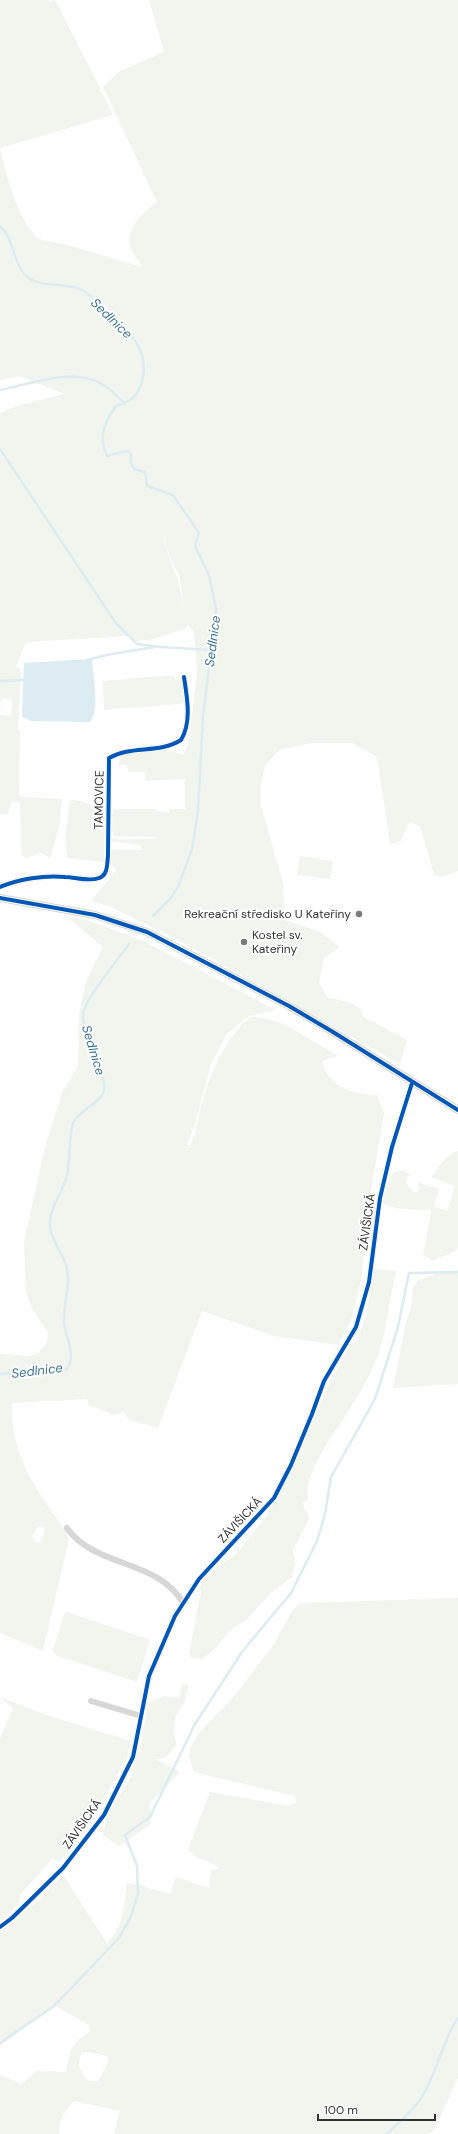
<svg xmlns="http://www.w3.org/2000/svg" width="458" height="2134" font-family="'DM Sans',sans-serif">
	<rect width="100%" height="100%" fill="#fff"/>
	<!-- green -->
	<path fill="#f1f5ed" fill-rule="evenodd" d="M 0,0 L 48,0 L 49,2 L 55,0 L 101,90 L 99,91 L 102,93 L 113,115 L 0,148 C 7,177 17,219 39,239 L 64,244 L 142,267 C 139,261 135,256 132,251 C 122,231 143,212 157,202 L 103,87 L 118,72 L 164,52 L 149,0 L 458,0 L 458,871 L 442,877 L 434,875 L 420,826 L 409,822 L 401,841 L 390,844 L 377,757 L 352,743 L 311,743 L 279,750 L 265,766 L 261,785 L 261,806 L 283,883 L 285,920 L 320,932 L 339,947 L 324,958 L 319,983 L 328,998 C 340,1000 354,1002 363,1011 L 362,1016 L 407,1040 L 400,1064 L 182,942 L 109,906 L 91,901 L 117,869 L 111,865 L 111,849 L 141,850 L 141,845 L 115,842 L 112,841 L 112,839 L 155,839 L 155,837 L 115,836 L 112,831 L 113,809 L 156,809 L 157,811 L 169,813 L 169,809 L 185,809 L 185,779 L 145,781 L 146,772 L 128,772 L 127,765 L 118,765 L 120,760 L 119,756 L 152,750 L 168,750 L 183,755 L 189,742 L 197,671 L 194,632 L 188,625 C 183,632 179,630 171,633 C 155,639 149,641 131,641 L 129,636 L 26,642 L 16,666 L 20,669 L 21,673 L 18,730 L 20,732 L 19,795 L 22,797 L 62,799 L 60,822 L 51,856 L 50,858 L 41,853 L 26,858 L 21,855 L 20,802 L 12,802 L 7,815 L 0,814 L 0,413 L 20,405 L 64,394 L 19,376 L 0,380 ZM 162,531 L 170,558 L 179,575 L 184,606 L 178,580 L 168,554 ZM 1,699 L 12,699 L 11,716 L 0,715 Z
		M 174,675 L 175,680 L 180,679 L 184,687 L 184,702 L 179,704 L 104,710 L 103,681 Z
		M 73,800 C 83,801 92,804 99,811 L 105,811 L 104,862 L 67,858 L 65,837 L 70,801 Z
		M 300,856 L 333,861 L 330,879 L 297,875 Z
		M 68,918 L 85,919 L 143,941 L 276,1010 L 249,1016 L 227,1034 L 211,1064 L 195,1124 L 187,1145 L 190,1145 C 197,1133 197,1120 201,1107 C 210,1073 224,1040 250,1017 C 282,1016 312,1042 338,1056 L 322,1061 C 325,1068 327,1075 332,1080 C 342,1091 363,1095 377,1095 L 384,1113 L 369,1202 L 361,1281 L 351,1321 L 338,1345 L 274,1336 L 202,1311 L 158,1428 L 129,1420 L 124,1412 L 114,1415 L 89,1405 L 87,1399 L 12,1403 C 11,1460 37,1489 67,1533 L 69,1539 L 43,1651 L 0,1633 L 0,1354 L 29,1356 L 38,1353 L 47,1343 L 48,1333 L 32,1308 L 26,1293 L 24,1242 L 45,1147 L 62,1093 L 78,1066 L 79,1014 L 86,982 L 103,947 ZM 38,1526 L 44,1527 L 45,1532 L 39,1543 L 33,1541 L 32,1537 Z
		M 458,1151 L 458,1248 L 456,1251 L 431,1261 L 430,1258 L 423,1256 L 431,1212 L 429,1210 L 400,1209 L 383,1204 C 385,1190 389,1159 411,1175 L 406,1178 C 406,1185 410,1189 416,1193 L 420,1189 L 417,1182 L 439,1189 L 434,1206 L 447,1211 L 455,1186 L 431,1177 C 440,1167 444,1155 458,1151 Z
		M 374,1269 L 396,1271 C 390,1296 388,1322 381,1346 C 370,1383 344,1416 324,1449 C 315,1464 305,1483 308,1500 L 303,1503 L 305,1510 L 310,1517 L 293,1550 L 295,1563 L 292,1577 L 271,1593 L 247,1619 L 229,1631 L 216,1648 L 203,1659 L 192,1658 L 189,1654 L 201,1592 L 199,1588 L 207,1574 L 236,1554 L 266,1517 L 290,1473 L 328,1386 L 352,1343 L 356,1343 L 366,1315 Z
		M 449,1273 L 458,1273 L 458,1384 L 393,1388 L 405,1326 L 411,1308 L 413,1287 L 419,1280 L 436,1274 Z
		M 458,1598 L 458,2078 L 434,2130 L 429,2134 L 114,2134 L 120,2111 L 74,2101 C 67,2109 57,2122 59,2134 L 0,2134 L 0,2075 L 22,2084 L 37,2071 L 66,2072 C 71,2048 70,2045 90,2031 L 89,2025 L 55,2006 L 0,2046 L 0,1932 L 41,1898 L 63,1875 L 107,1943 C 124,1927 124,1905 127,1883 L 143,1885 L 151,1890 L 153,1889 L 170,1894 L 176,1877 L 209,1888 L 211,1870 L 221,1868 L 195,1856 L 188,1849 L 210,1792 L 289,1806 L 296,1802 L 295,1796 L 197,1773 L 193,1770 L 189,1756 L 191,1746 L 199,1733 L 232,1699 L 275,1643 L 293,1609 L 302,1603 ZM 82,2052 L 99,2054 L 108,2057 L 107,2064 L 98,2082 L 87,2080 C 80,2070 76,2064 82,2052 Z
		M 66,1612 L 150,1640 L 137,1682 L 55,1655 L 53,1649 L 64,1614 Z
		M 182,1684 L 189,1685 L 184,1703 L 176,1715 L 174,1729 L 176,1745 C 170,1754 166,1760 156,1759 L 180,1772 L 150,1803 L 151,1824 L 119,1846 L 103,1835 L 107,1815 L 131,1777 L 138,1751 L 142,1752 L 140,1748 L 148,1702 L 165,1696 L 179,1698 Z
		M 0,1697 L 49,1716 L 131,1741 L 127,1758 L 89,1824 L 86,1826 L 86,1829 L 76,1845 L 59,1862 L 52,1859 L 21,1894 L 19,1904 L 0,1921 L 0,1738 L 13,1709 Z"/>
	<!-- water -->
	<path fill="#ddebf3" d="M 92,659 C 93,675 100,710 90,722 L 31,721 L 22,717 L 24,663 Z"/>
	<g fill="none" stroke-linecap="round" stroke-linejoin="round">
		<!-- stream -->
		<path stroke="#ddebf3" stroke-width="2.5" d="M 0,226 C 14,239 13,261 24,274 C 38,290 66,281 82,290 C 90,294 96,303 103,308 C 125,329 151,347 142,381 C 139,395 129,403 116,406 C 104,423 98,437 107,456 L 127,451 L 131,454 L 131,463 L 134,469 L 145,472 L 147,486 L 173,495 L 199,533 L 195,546 L 209,575 L 216,609 L 203,717 L 198,811 L 192,849 L 178,887 L 170,899 L 153,916
			M 0,390 C 31,384 73,367 102,384 C 111,389 118,397 125,404
			M 0,449 L 115,622 L 137,644 L 161,647
			M 160,647 L 211,650
			M 87,660 L 106,655 L 155,647
			M 0,681 L 25,680
			M 0,1374 L 67,1369 C 77,1354 65,1337 64,1322 C 63,1303 72,1284 66,1265 C 61,1250 48,1236 50,1220 C 52,1203 64,1190 67,1175 C 71,1159 68,1138 73,1123 C 79,1110 101,1103 104,1091 C 106,1080 98,1066 94,1056 C 90,1046 82,1026 83,1015 C 84,1000 119,958 129,944
			M 0,2043 L 54,2006 L 118,1939 L 130,1919 L 138,1894 L 137,1866 L 125,1835 L 150,1817 L 195,1724 L 242,1652 L 291,1593 L 317,1541 L 325,1514 L 331,1477 L 375,1399 L 398,1327 L 409,1273 L 458,1272
			M 387,2134 C 398,2123 411,2113 420,2100 C 437,2075 441,2043 458,2018"/>
		<!-- minor -->
		<path stroke="#d7d7d7" stroke-width="6" d="M 0,887 C 19,879 44,875 65,877 C 75,877 89,882 99,878 C 108,875 107,864 108,856 L 109,758 C 131,745 159,754 181,740 C 192,722 187,697 184,677
			M 67,1528 C 95,1568 158,1559 183,1603
			M 91,1701 L 141,1716
			M 0,1927 L 12,1918 L 63,1868 L 104,1815 L 133,1757 L 149,1676 L 175,1616 L 199,1579 L 274,1498 L 291,1465 L 312,1414 L 324,1381 L 356,1327 L 369,1282 L 380,1198 L 392,1147 L 412,1083"/>
		<!-- tertiary -->
		<path stroke="#d7d7d7" stroke-width="8" d="M 0,898 L 95,915 L 147,932 L 289,1006 L 333,1032 L 458,1110"/>
		<defs>
			<path id="cycleway" d="M 0,887 C 19,879 44,875 65,877 C 75,877 89,882 99,878 C 108,875 107,864 108,856 L 109,758 C 131,745 159,754 181,740 C 192,722 187,697 184,677
				M 0,898 L 95,915 L 147,932 L 289,1006 L 333,1032 L 458,1110
				M 0,1927 L 12,1918 L 63,1868 L 104,1815 L 133,1757 L 149,1676 L 175,1616 L 199,1579 L 274,1498 L 291,1465 L 312,1414 L 324,1381 L 356,1327 L 369,1282 L 380,1198 L 392,1147 L 412,1083"/>
		</defs>
		<!-- cycleway casing -->
		<use href="#cycleway" stroke="#fff" stroke-width="6"/>
		<!-- cycleway -->
		<use href="#cycleway" stroke="#0057b8" stroke-width="4"/>
	</g>
	<!-- markers -->
	<g fill="#7a7a7a" stroke="#fff" stroke-width="1.5">
		<circle cx="359" cy="914" r="4"/>
		<circle cx="244" cy="942" r="4"/>
	</g>
	<g text-anchor="middle" stroke-width="4" stroke-linejoin="round" paint-order="stroke">
		<!-- street labels -->
		<g font-size="12" fill="#333" stroke="#fff">
			<text transform="translate(99 800) rotate(-89)" y="4">TAMOVICE</text>
			<text transform="translate(367 1222) rotate(-82)" y="4">ZÁVIŠICKÁ</text>
			<text transform="translate(240 1520) rotate(-47)" y="4">ZÁVIŠICKÁ</text>
			<text transform="translate(82 1824) rotate(-55)" y="4">ZÁVIŠICKÁ</text>
		</g>
		<!-- poi labels -->
		<g font-size="12" fill="#333" stroke="#fff" text-anchor="end">
			<text x="351" y="918">Rekreační středisko U Kateřiny</text>
			<text x="252" y="939" text-anchor="start">Kostel sv.<tspan x="252" dy="14">Kateřiny</tspan></text>
		</g>
		<!-- water labels -->
		<g font-size="13" font-style="italic" fill="#3f7597" stroke="#fff">
			<text transform="translate(112 318) rotate(44)" y="5">Sedlnice</text>
			<text transform="translate(212 641) rotate(-83)" y="5">Sedlnice</text>
			<text transform="translate(94 1050) rotate(73)" y="5">Sedlnice</text>
			<text transform="translate(37 1370) rotate(-7)" y="5">Sedlnice</text>
		</g>
	</g>
	<!-- scale -->
	<path d="M318 2114v6h117v-6" fill="none" stroke="#333333" stroke-width="2"/>
	<text x="324" y="2114" font-size="12" fill="#333333" stroke="#ffffff" stroke-width="3" paint-order="stroke">100 m</text>
</svg>
